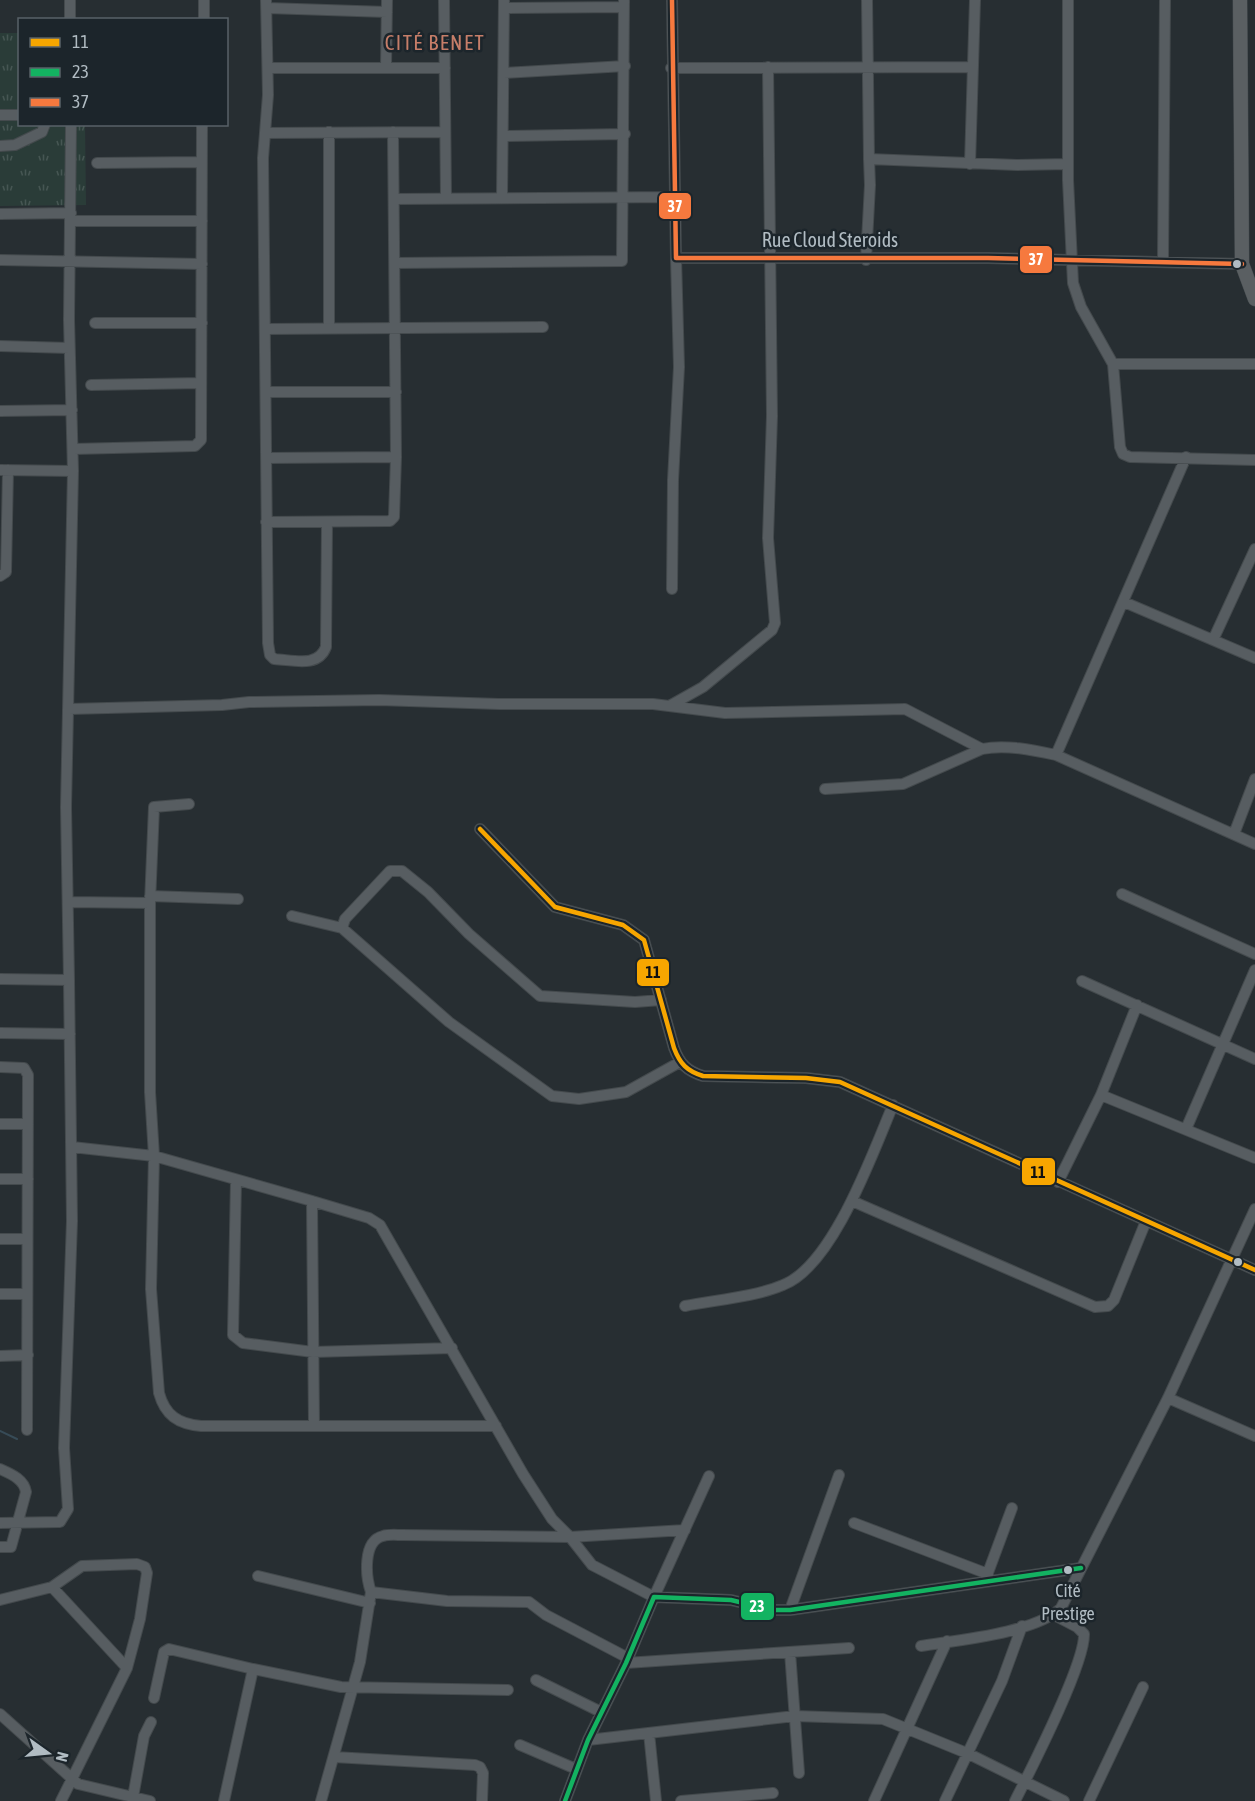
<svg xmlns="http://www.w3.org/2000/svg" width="1255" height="1801" font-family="'Asap Condensed',sans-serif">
	<defs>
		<pattern id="grass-tufts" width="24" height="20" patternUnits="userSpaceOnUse" patternTransform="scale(1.5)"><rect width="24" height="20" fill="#2a3c38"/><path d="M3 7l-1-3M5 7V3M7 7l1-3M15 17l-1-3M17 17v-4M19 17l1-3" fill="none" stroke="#465653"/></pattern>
	</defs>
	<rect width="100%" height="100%" fill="#272e32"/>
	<!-- grass -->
	<path fill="url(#grass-tufts)" d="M 0,33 L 19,33 L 20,124 L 85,125 L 86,205 L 0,206 Z"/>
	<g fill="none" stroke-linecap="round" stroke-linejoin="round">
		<!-- stream -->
		<path stroke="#374b57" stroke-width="2" d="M 0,1431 L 17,1439"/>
		<defs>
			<path id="minor" d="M 70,0 L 70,20
				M 266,0 L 268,95 L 263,158 L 268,643 L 270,655 L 274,659 C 294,660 318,668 326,647 L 327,522
				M 444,0 L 446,198
				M 672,0 L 676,258 L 988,258 L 1242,264
				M 867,0 L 869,159
				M 1068,0 L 1068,180 L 1073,283 L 1081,307 L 1113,364 L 1120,447 L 1123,454 L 1130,457 L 1255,460
				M 267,8 L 387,12
				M 504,8 L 624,7
				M 204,20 L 204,0
				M 386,67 L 387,0
				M 268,68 L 445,68
				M 671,68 L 973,67
				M 504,73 L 625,66
				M 0,115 L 20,115
				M 265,133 L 445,132
				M 503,136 L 625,134
				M 0,146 L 15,145 L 42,132 L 45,124
				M 97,163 L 201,162
				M 970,164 L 975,0
				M 502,198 L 504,0
				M 394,199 L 674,197
				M 0,214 L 71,213
				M 71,221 L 202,221
				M 0,260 L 202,264
				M 866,260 L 870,185 L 869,159 L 1017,165 L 1068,164
				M 1163,261 L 1165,0
				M 395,263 L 622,261 L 624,0
				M 95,323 L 202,323
				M 329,327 L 329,132
				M 266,329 L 543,327
				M 0,346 L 69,348
				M 1113,364 L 1255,364
				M 91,385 L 201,383
				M 266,392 L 396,392
				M 0,411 L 72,410
				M 73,449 L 195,446 L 201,440 L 202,124
				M 266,458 L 396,457
				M 0,470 L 73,471
				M 266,522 L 390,521 L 394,517 L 396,457 L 393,132
				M 0,576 L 6,572 L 8,470
				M 672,589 L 673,480 L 679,367 L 676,258
				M 1124,602 L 1255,658
				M 1213,640 L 1255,549
				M 671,705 L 703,687 L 772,630 L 775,623 L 768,538 L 772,416 L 768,67
				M 69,709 L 222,705 L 249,702 L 379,700 L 499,704 L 653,704 L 725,713 L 905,709 L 982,749
				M 1056,755 L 1186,457
				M 825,789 L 903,784 L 982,749 C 1005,744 1033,750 1056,755 L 1255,844
				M 189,804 L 154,807 L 150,903 L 150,1092 L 154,1156 L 151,1289 L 159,1393 C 165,1415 178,1424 201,1426 L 496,1426
				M 480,829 L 555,907 L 623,925 L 644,940 L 674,1048 C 680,1064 687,1071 703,1076 L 806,1078 L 840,1082 L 1255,1270
				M 1234,834 L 1255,779
				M 1122,894 L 1255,954
				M 150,896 L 238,899
				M 69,902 L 150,903
				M 292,916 L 342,928 L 449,1022 L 552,1096 L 579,1099 L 626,1092 L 680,1062
				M 342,928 L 345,919 L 390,871 L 402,871 L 428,892 L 469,934 L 540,996 L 635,1002 L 661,1000
				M 0,979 L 69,980 L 72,1221 L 64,1448 L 68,1509 L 60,1522 L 0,1523
				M 69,980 L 66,807 L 73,471 L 69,320 L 71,124
				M 1082,981 L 1255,1059
				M 0,1033 L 70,1034
				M 0,1067 L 24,1068 L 28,1075 L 27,1430
				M 1101,1095 L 1255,1158
				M 0,1124 L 28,1124
				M 1186,1129 L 1255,970
				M 72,1147 L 154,1156 L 312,1201 L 369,1218 L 380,1225 L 523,1474 L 552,1519 L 570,1537 L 685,1530
				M 0,1179 L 28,1179
				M 236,1180 L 233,1335 L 243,1343 L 313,1352 L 452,1348
				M 1058,1182 L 1101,1095 L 1137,1005
				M 312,1201 L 314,1426
				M 852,1201 L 1095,1307 L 1108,1306 L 1114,1300 L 1146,1221
				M 0,1239 L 27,1239
				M 0,1294 L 27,1294
				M 685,1306 C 715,1300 755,1297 783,1285 C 833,1266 873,1152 893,1105
				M 0,1356 L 28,1355
				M 1168,1398 L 1255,1436
				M 0,1469 C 11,1474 24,1479 26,1492 L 11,1547 L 0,1547
				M 854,1523 L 988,1574
				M 258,1576 L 370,1603
				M 986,1578 L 1012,1508
				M 52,1587 L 127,1668
				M 371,1592 L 447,1601 L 529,1602 L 546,1615 L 628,1658
				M 0,1600 L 52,1587 L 82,1566 L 137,1564 L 145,1567 L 147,1573 L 140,1619 L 127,1668 L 61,1801
				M 790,1610 L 839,1475
				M 921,1646 C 958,1640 1035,1633 1061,1608 L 1168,1398 L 1255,1209
				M 790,1652 L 799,1773
				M 626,1663 L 849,1648
				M 536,1680 L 601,1712
				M 154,1698 L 164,1652 L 169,1649 L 253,1669
				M 0,1714 L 78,1784 L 150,1801
				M 649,1733 L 656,1801
				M 588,1740 L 795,1716 L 883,1719 L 969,1754 L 1064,1801
				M 520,1745 L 576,1769
				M 334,1757 L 475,1765 L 480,1767 L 483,1773 L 482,1801
				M 133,1797 L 144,1736 L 151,1722
				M 224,1801 L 253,1669 L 341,1687 L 508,1690
				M 321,1801 L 360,1662 L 371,1592 C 366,1578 362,1541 383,1536 C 389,1534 397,1535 402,1535 L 570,1537 L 592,1565 L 654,1597 L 709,1476
				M 565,1801 L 588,1740 L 626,1663 L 654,1597 L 731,1600 L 772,1610 L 790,1610 L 1081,1568
				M 681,1801 L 773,1793
				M 874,1801 L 947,1641
				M 945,1801 L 1002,1681 L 1022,1626
				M 1015,1801 C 1031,1769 1085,1664 1084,1634 L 1077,1627 L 1054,1615
				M 1089,1801 L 1143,1687"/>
			<path id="major" d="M 1240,0 L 1242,264 L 1255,299"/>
		</defs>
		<!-- minor casing -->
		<use href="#minor" stroke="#444a4d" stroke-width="12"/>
		<!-- major casing -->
		<use href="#major" stroke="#454b4f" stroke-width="15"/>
		<!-- minor -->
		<use href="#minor" stroke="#575d61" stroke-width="10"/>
		<!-- major -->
		<use href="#major" stroke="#5a5f62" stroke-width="14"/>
		<defs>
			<path id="bus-1" d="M 480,829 L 555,907 L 623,925 L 644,940 L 674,1048 C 680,1064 687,1071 703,1076 L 806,1078 L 840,1082 L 1255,1270"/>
			<path id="bus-2" d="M 565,1801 L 588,1740 L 626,1663 L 654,1597 L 731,1600 L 772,1610 L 790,1610 L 1081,1568"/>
			<path id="bus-3" d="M 672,0 L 676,258 L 988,258 L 1242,264"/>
		</defs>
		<!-- bus-1 casing -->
		<use href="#bus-1" stroke="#1c252b" stroke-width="9"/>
		<!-- bus-2 casing -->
		<use href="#bus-2" stroke="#1c252b" stroke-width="9"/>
		<!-- bus-3 casing -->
		<use href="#bus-3" stroke="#1c252b" stroke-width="9"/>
		<!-- bus-1 -->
		<use href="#bus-1" stroke="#f7a600" stroke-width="4.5"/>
		<!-- bus-2 -->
		<use href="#bus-2" stroke="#13b361" stroke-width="4.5"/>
		<!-- bus-3 -->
		<use href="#bus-3" stroke="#f6793e" stroke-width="4.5"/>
	</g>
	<!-- markers -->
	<g fill="#b1bcc3" stroke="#1c252b" stroke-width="2">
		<circle cx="1237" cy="264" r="5"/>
		<circle cx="1238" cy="1262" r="5"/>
		<circle cx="1068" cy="1570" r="5"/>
	</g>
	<g text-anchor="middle" stroke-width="5" stroke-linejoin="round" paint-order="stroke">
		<!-- bus labels -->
		<g font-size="18" fill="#b1bcc3" stroke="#1c252b">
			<text x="1068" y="1597">Cité<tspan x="1068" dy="23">Prestige</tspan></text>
		</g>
		<!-- street labels -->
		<g font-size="20" fill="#b1bcc3" stroke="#1c252b">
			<text x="830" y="247">Rue Cloud Steroids</text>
		</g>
		<!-- neighbourhood labels -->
		<g font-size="21" letter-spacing="1.5" fill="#c67e69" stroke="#1c252b">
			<text x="435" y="50">CITÉ BENET</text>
		</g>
	</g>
	<g stroke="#1c252b" stroke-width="2">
		<rect x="658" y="192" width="34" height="28" rx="6" fill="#f6793e"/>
		<rect x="1019" y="245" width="34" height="29" rx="6" fill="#f6793e"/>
		<rect x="636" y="958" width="34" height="29" rx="6" fill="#f7a600"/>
		<rect x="1021" y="1157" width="35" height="29" rx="6" fill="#f7a600"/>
		<rect x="740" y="1592" width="35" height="29" rx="6" fill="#13b361"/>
	</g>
	<g font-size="16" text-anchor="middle" font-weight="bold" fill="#fff">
		<text x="675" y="212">37</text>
		<text x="1036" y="265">37</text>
		<text x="757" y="1612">23</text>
	</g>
	<g font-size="16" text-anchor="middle" font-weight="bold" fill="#111">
		<text x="653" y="978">11</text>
		<text x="1038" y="1178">11</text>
	</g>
	<!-- legend -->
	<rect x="18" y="18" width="210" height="108" fill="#1c252b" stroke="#586168" stroke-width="1.5"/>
	<rect x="30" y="38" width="30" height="9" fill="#f7a600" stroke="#586168" stroke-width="1.5"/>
	<text x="72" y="48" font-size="18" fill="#b1bcc3">11</text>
	<rect x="30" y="68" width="30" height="9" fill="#13b361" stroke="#586168" stroke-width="1.5"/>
	<text x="72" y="78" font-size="18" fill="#b1bcc3">23</text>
	<rect x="30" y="98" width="30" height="9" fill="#f6793e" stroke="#586168" stroke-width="1.5"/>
	<text x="72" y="108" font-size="18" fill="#b1bcc3">37</text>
	<!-- north arrow -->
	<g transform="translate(48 1753) rotate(105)" stroke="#1c252b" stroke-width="4.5" paint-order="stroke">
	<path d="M0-4.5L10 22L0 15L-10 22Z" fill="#b1bcc3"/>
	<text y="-9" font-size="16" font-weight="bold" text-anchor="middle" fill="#b1bcc3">N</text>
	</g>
</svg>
